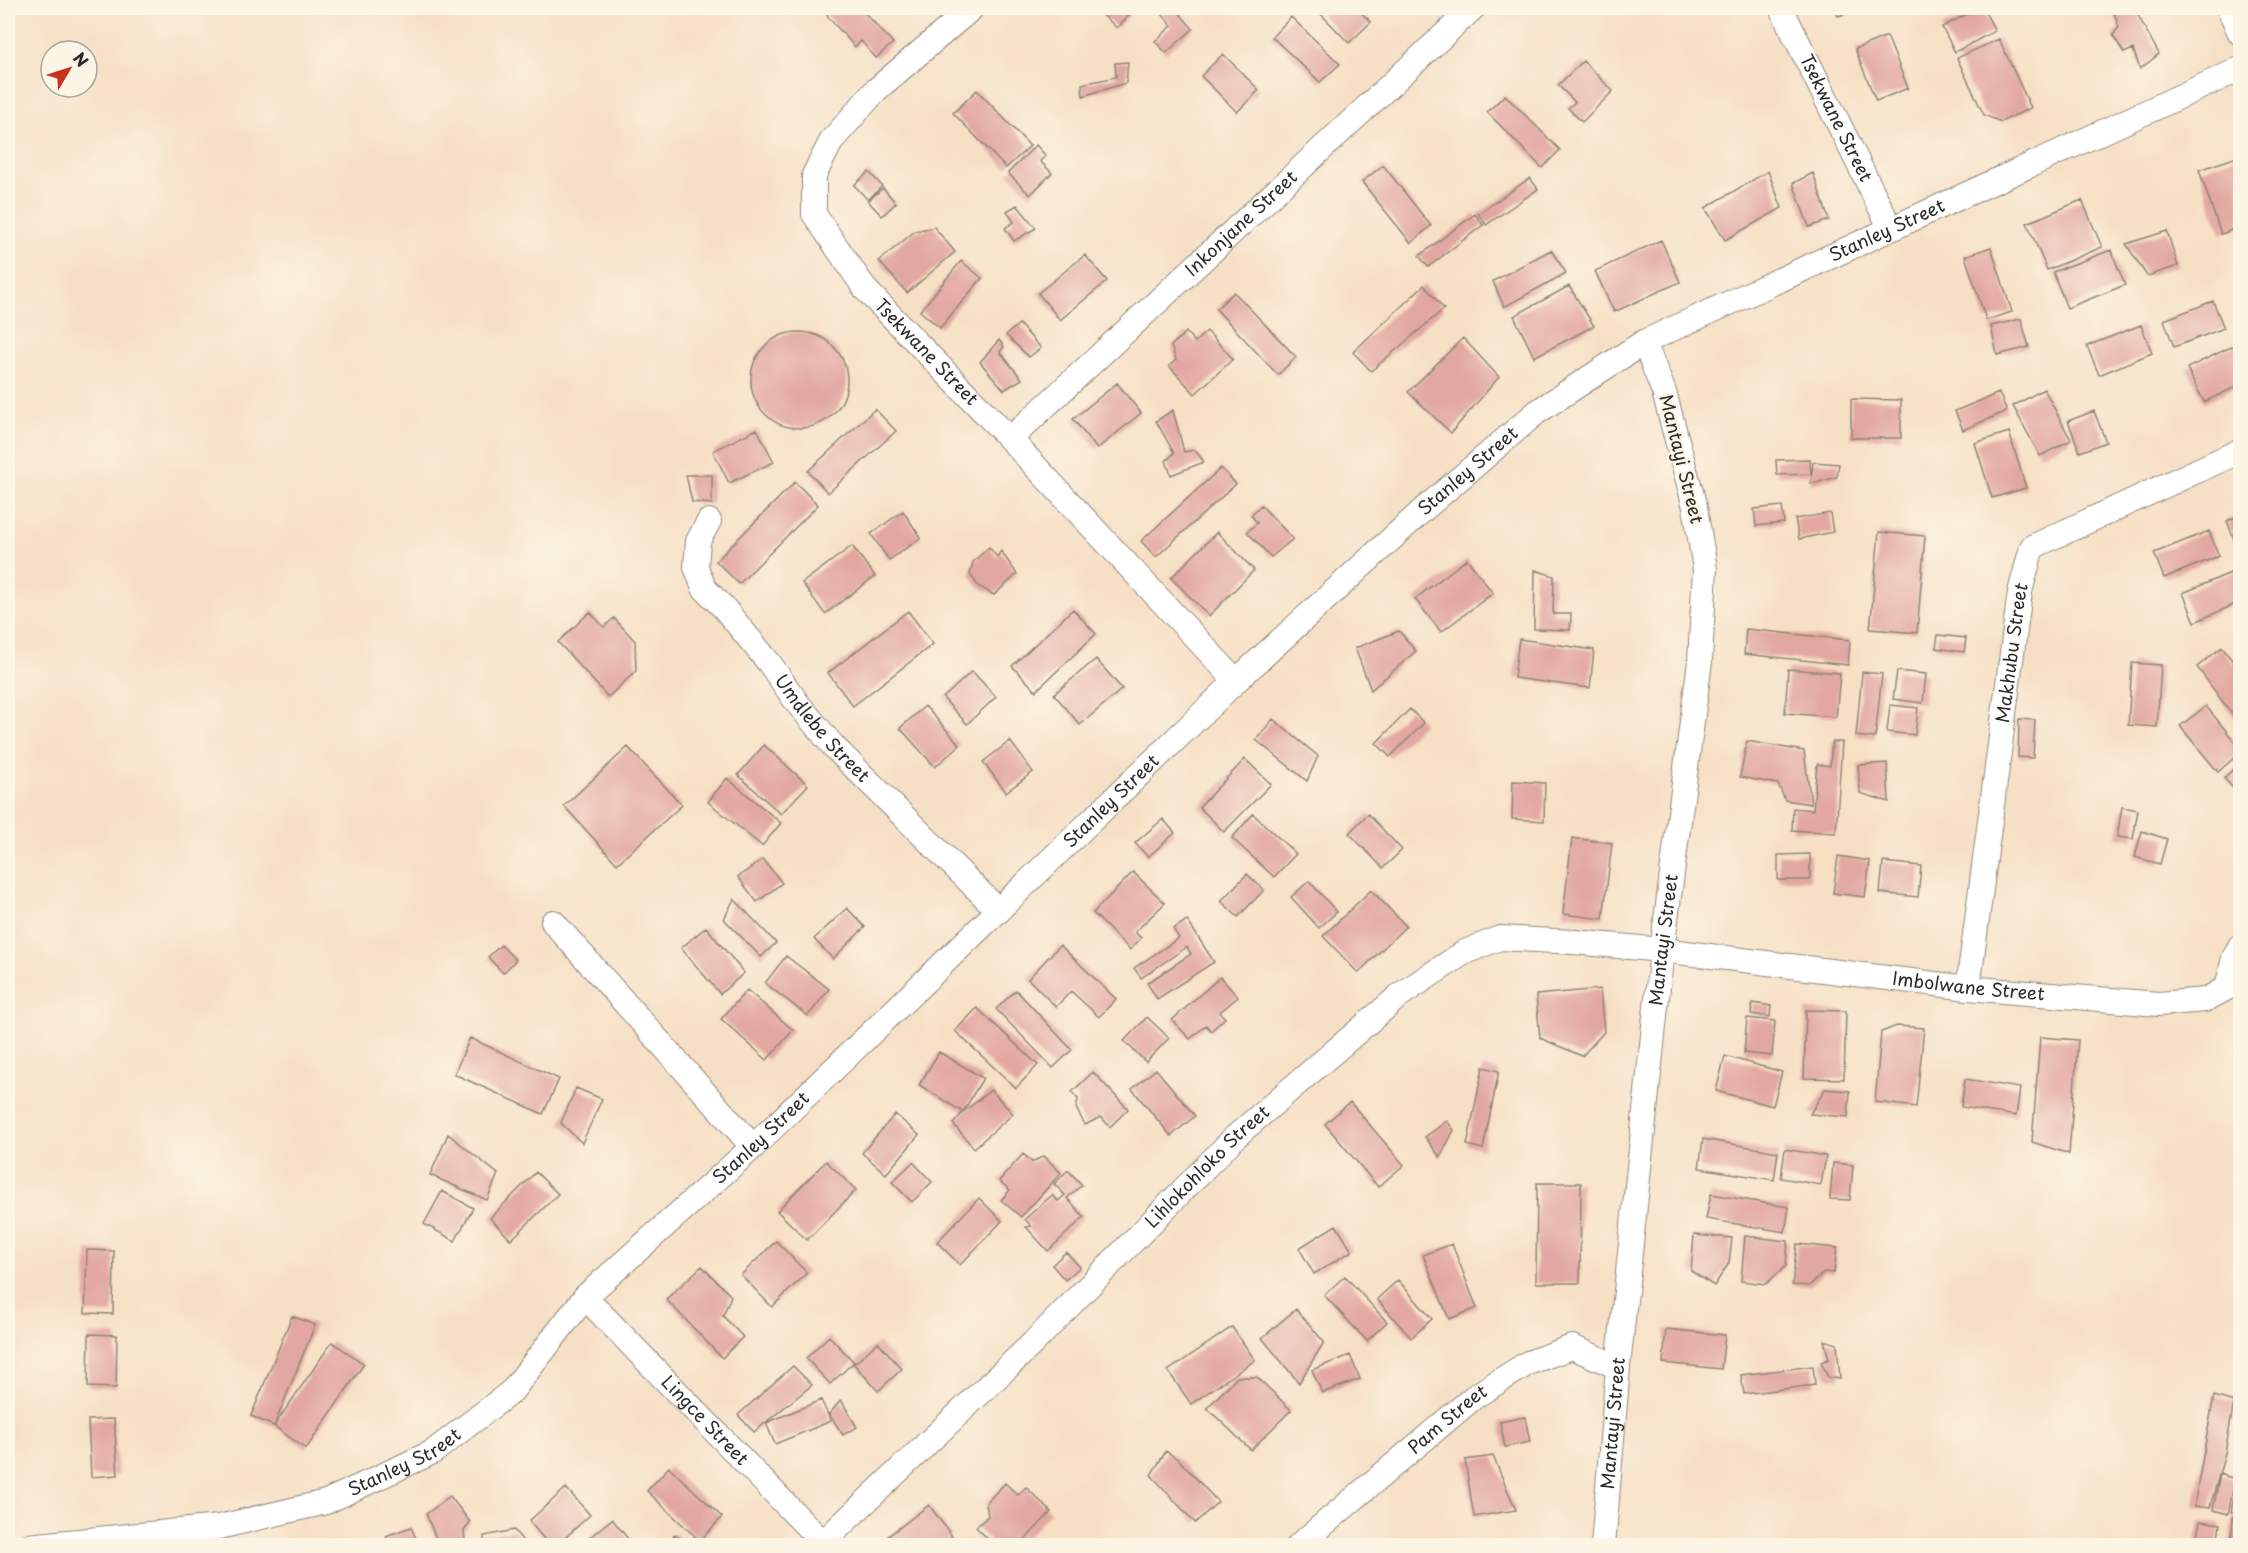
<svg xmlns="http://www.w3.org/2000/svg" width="2248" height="1553" font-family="'Playpen Sans',sans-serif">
	<rect width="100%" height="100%" fill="#fcf5e5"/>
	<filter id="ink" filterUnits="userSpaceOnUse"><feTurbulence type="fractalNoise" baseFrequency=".0167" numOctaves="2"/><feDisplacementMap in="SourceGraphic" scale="12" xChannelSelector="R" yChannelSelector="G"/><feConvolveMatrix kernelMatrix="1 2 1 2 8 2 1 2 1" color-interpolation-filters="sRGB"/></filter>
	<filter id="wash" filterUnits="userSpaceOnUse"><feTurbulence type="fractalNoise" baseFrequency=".008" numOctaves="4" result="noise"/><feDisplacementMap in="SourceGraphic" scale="24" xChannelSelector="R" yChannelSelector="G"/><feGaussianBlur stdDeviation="1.35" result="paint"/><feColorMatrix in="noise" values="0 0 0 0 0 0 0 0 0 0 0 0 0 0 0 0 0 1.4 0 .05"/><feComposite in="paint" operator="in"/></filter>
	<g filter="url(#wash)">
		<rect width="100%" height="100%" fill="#f6e0c5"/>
		<g id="blocks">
			<!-- building -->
			<path fill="#e2a7a0" d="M 826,8 L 869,8 L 864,12 L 893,43 L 876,58 L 861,41 L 855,47 L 828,17 Z
				M 1095,8 L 1136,8 L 1117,28 Z
				M 1170,8 L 1175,8 L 1193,29 L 1166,53 L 1155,41 L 1172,26 L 1162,14 Z
				M 1315,8 L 1356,8 L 1371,22 L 1349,43 Z
				M 1835,8 L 1865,8 L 1838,16 Z
				M 1979,8 L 1983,8 L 1995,31 L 1955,52 L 1942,27 Z
				M 2122,8 L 2134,8 L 2159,54 L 2140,69 L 2133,49 L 2124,53 L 2113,35 L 2119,27 L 2114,13 Z
				M 1291,17 L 1340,64 L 1320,82 L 1272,37 Z
				M 1887,36 L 1908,88 L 1876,101 L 1855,49 Z
				M 1999,39 L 2031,108 L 2001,122 L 1984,115 L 1957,58 Z
				M 1223,54 L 1259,90 L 1237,112 L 1201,76 Z
				M 1583,61 L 1613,91 L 1582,122 L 1568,108 L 1575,102 L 1558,85 Z
				M 1128,62 L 1126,83 L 1083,96 L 1082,84 L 1116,77 L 1115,63 Z
				M 977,90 L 1030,146 L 1006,168 L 953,113 Z
				M 1505,95 L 1560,150 L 1542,168 L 1487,112 Z
				M 1036,145 L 1046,156 L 1040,161 L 1052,173 L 1030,195 L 1008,173 Z
				M 2240,156 L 2240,227 L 2221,234 L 2199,170 Z
				M 1383,165 L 1431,226 L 1411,243 L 1362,182 Z
				M 1768,171 L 1782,208 L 1725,240 L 1705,208 Z
				M 869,172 L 882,186 L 868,200 L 854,185 Z
				M 1813,173 L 1829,220 L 1809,227 L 1793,183 Z
				M 1530,178 L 1538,189 L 1486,225 L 1478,214 Z
				M 883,188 L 896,203 L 882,216 L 868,201 Z
				M 2082,200 L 2102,247 L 2047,270 L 2027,223 Z
				M 1017,205 L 1036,228 L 1014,241 L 1005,228 L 1014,222 L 1007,211 Z
				M 1475,214 L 1483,225 L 1428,267 L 1419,256 Z
				M 934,227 L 955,252 L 907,293 L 879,261 L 915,231 Z
				M 2167,231 L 2178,266 L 2147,276 L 2126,244 Z
				M 1661,240 L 1680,282 L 1614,312 L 1595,271 Z
				M 1991,247 L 2012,312 L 1986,320 L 1965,256 Z
				M 1551,250 L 1566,273 L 1504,307 L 1493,281 Z
				M 2111,250 L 2125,285 L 2067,308 L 2053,272 Z
				M 1085,255 L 1107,281 L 1060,320 L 1038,293 Z
				M 961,261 L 982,278 L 940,328 L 920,311 Z
				M 1424,285 L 1444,309 L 1371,371 L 1353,352 Z
				M 1569,286 L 1594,326 L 1534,357 L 1514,316 Z
				M 1234,292 L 1296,357 L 1278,375 L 1216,309 Z
				M 2213,301 L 2224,328 L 2174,347 L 2164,320 Z
				M 2021,319 L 2029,347 L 1997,355 L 1991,326 Z
				M 1019,324 L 1041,348 L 1029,357 L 1006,335 Z
				M 2141,325 L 2152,353 L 2099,375 L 2087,346 Z
				M 1207,331 L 1233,359 L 1195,394 L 1169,366 L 1176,360 L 1171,346 L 1186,332 L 1195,342 Z
				M751 380a48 48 0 1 1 96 0a48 48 0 1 1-96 0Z
				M 1463,338 L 1499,377 L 1451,433 L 1408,392 Z
				M 999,340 L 1004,347 L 1000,352 L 1022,379 L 1004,390 L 980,362 Z
				M 2237,344 L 2240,351 L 2240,385 L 2204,402 L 2187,368 Z
				M 1117,383 L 1141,413 L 1097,449 L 1073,419 Z
				M 2044,389 L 2071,440 L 2040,456 L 2013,406 Z
				M 1999,393 L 2007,411 L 1963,430 L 1955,411 Z
				M 1851,399 L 1901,400 L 1901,438 L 1851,438 Z
				M 875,409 L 896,431 L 828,493 L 808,471 Z
				M 1173,410 L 1184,452 L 1195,450 L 1204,462 L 1171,475 L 1166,461 L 1174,453 L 1156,421 Z
				M 2094,411 L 2106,442 L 2080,452 L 2068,421 Z
				M 757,429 L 774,462 L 729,483 L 713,451 Z
				M 2009,432 L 2026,488 L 1992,498 L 1975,443 Z
				M 1810,459 L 1811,474 L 1777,475 L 1776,460 Z
				M 1813,462 L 1839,464 L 1837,477 L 1811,484 Z
				M 1221,468 L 1236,484 L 1156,557 L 1141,541 Z
				M 686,475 L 712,475 L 712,504 L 692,502 Z
				M 795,482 L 818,505 L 739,584 L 716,561 Z
				M 1261,505 L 1293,539 L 1271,557 L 1247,532 L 1257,523 L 1251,515 Z
				M 1782,506 L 1784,523 L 1756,526 L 1754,509 Z
				M 903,511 L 921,538 L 889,560 L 871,534 Z
				M 1830,513 L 1833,532 L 1799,539 L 1795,519 Z
				M 2240,515 L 2240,555 L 2227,521 Z
				M 2209,531 L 2219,556 L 2164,578 L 2154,553 Z
				M 1217,532 L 1254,570 L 1209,616 L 1171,578 Z
				M 1879,532 L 1925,536 L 1917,633 L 1870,629 Z
				M 852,546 L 875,576 L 825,614 L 802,583 Z
				M 989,547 L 997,557 L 1001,551 L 1017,574 L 994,595 L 978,586 L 970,574 L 973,562 Z
				M 1467,559 L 1493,593 L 1441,632 L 1415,599 Z
				M 2240,569 L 2240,602 L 2195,622 L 2183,593 Z
				M 1535,570 L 1554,576 L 1553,614 L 1571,614 L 1570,630 L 1534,629 Z
				M 1073,609 L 1096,634 L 1036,691 L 1012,666 Z
				M 908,611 L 933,644 L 853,706 L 828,673 Z
				M 590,612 L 604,627 L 614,618 L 635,641 L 636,671 L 608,697 L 558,642 Z
				M 1746,629 L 1850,640 L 1848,665 L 1744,654 Z
				M 1399,631 L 1416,651 L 1371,690 L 1355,648 Z
				M 1938,635 L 1966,638 L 1964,652 L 1936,648 Z
				M 1519,639 L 1594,650 L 1590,688 L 1514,678 Z
				M 2222,647 L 2240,671 L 2240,725 L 2197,667 Z
				M 1096,659 L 1122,689 L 1080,725 L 1054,694 Z
				M 2132,663 L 2161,665 L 2157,727 L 2128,725 Z
				M 1788,669 L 1840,673 L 1836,717 L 1785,713 Z
				M 972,671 L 996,697 L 967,724 L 943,698 Z
				M 1897,671 L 1926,674 L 1923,703 L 1893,699 Z
				M 1862,672 L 1882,674 L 1875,738 L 1856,736 Z
				M 1890,705 L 1918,708 L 1915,735 L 1887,732 Z
				M 925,706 L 960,745 L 935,767 L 900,728 Z
				M 2206,706 L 2240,748 L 2240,753 L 2218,772 L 2180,726 Z
				M 1410,709 L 1424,723 L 1390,757 L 1376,743 Z
				M 1273,719 L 1318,756 L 1307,781 L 1256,740 Z
				M 2019,719 L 2035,720 L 2033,758 L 2018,757 Z
				M 1010,741 L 1033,772 L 1006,792 L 983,762 Z
				M 1747,741 L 1804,751 L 1811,804 L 1785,800 L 1778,784 L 1740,777 Z
				M 1832,742 L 1842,742 L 1836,833 L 1792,830 L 1793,808 L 1813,810 L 1817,764 L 1830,766 Z
				M 764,745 L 808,785 L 781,814 L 738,775 Z
				M 628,747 L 682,805 L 617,864 L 564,806 Z
				M 1245,759 L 1271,784 L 1224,832 L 1199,807 Z
				M 1887,763 L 1889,802 L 1860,793 L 1858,765 Z
				M 2240,763 L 2240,796 L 2224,778 Z
				M 727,778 L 781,823 L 762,846 L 708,802 Z
				M 1513,781 L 1545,783 L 1544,821 L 1512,819 Z
				M 2122,807 L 2138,810 L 2133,839 L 2117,837 Z
				M 1253,814 L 1296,854 L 1274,877 L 1232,838 Z
				M 1368,814 L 1402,850 L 1383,868 L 1349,833 Z
				M 1163,819 L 1175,833 L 1148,857 L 1135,843 Z
				M 2142,831 L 2167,839 L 2160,864 L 2135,857 Z
				M 1572,838 L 1612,843 L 1603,919 L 1563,914 Z
				M 1810,854 L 1810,880 L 1778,880 L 1778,855 Z
				M 1838,856 L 1870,861 L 1865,897 L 1833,893 Z
				M 763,859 L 782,883 L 757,902 L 738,877 Z
				M 1883,862 L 1921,866 L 1918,897 L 1880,893 Z
				M 1133,872 L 1165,903 L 1135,932 L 1141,938 L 1130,950 L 1093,913 Z
				M 1247,874 L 1264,890 L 1238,917 L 1221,901 Z
				M 1309,881 L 1337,912 L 1319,928 L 1291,897 Z
				M 1371,890 L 1406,926 L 1358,973 L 1323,936 Z
				M 734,899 L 776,943 L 761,957 L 724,919 Z
				M 847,908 L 865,927 L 833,959 L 814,939 Z
				M 1187,920 L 1214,962 L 1157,999 L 1147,983 L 1191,954 L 1187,947 L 1141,978 L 1134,968 L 1179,938 L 1173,929 Z
				M 706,927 L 744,973 L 720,994 L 681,948 Z
				M 501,945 L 516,960 L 503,973 L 488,957 Z
				M 1060,945 L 1116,999 L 1099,1017 L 1071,991 L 1056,1007 L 1028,979 Z
				M 786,956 L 829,989 L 808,1016 L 765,983 Z
				M 1220,977 L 1238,997 L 1220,1012 L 1225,1018 L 1211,1031 L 1206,1025 L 1190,1039 L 1172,1020 Z
				M 1600,989 L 1604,1032 L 1582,1056 L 1540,1038 L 1536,995 Z
				M 747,990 L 793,1030 L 767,1060 L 721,1019 Z
				M 1016,990 L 1072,1050 L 1053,1068 L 996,1009 Z
				M 1753,1003 L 1771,1006 L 1770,1017 L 1751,1014 Z
				M 977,1008 L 1038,1065 L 1016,1088 L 955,1031 Z
				M 1806,1010 L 1846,1011 L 1844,1079 L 1804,1078 Z
				M 1147,1017 L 1169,1038 L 1146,1062 L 1124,1041 Z
				M 1747,1018 L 1775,1021 L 1772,1056 L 1744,1053 Z
				M 1897,1026 L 1924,1028 L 1916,1107 L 1875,1102 L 1881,1032 Z
				M 2040,1037 L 2078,1040 L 2069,1154 L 2032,1142 Z
				M 470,1038 L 559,1079 L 543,1114 L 454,1074 Z
				M 939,1052 L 983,1078 L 963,1112 L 919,1085 Z
				M 1725,1056 L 1782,1072 L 1773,1106 L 1716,1091 Z
				M 1483,1067 L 1499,1071 L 1483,1149 L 1467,1145 Z
				M 1156,1069 L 1195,1116 L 1171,1136 L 1132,1089 Z
				M 1093,1072 L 1128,1109 L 1110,1127 L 1101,1117 L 1085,1125 L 1076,1108 L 1078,1099 L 1072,1092 Z
				M 1965,1079 L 2020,1088 L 2016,1116 L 1961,1107 Z
				M 576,1088 L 602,1099 L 582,1143 L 561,1123 Z
				M 1825,1089 L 1850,1091 L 1848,1117 L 1810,1114 Z
				M 991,1090 L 1013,1114 L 974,1148 L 953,1124 L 963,1112 Z
				M 1350,1102 L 1404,1165 L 1378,1187 L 1325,1124 Z
				M 895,1114 L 919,1135 L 886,1174 L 862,1153 Z
				M 1447,1121 L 1454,1130 L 1440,1157 L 1425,1137 Z
				M 448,1134 L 498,1174 L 487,1200 L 430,1175 Z
				M 1703,1139 L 1778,1152 L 1774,1180 L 1699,1168 Z
				M 1785,1149 L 1826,1156 L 1821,1185 L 1781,1178 Z
				M 1023,1154 L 1032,1162 L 1044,1156 L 1061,1173 L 1021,1217 L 1001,1200 L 1010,1190 L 999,1181 Z
				M 826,1161 L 856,1190 L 807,1240 L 777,1211 Z
				M 913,1162 L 932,1182 L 912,1202 L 892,1182 Z
				M 1833,1163 L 1853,1165 L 1850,1200 L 1830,1199 Z
				M 1068,1170 L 1082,1185 L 1067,1198 L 1084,1217 L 1048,1251 L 1026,1227 L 1031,1226 L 1025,1219 L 1052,1195 L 1058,1201 L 1065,1195 L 1054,1184 Z
				M 536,1172 L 558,1194 L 511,1240 L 490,1218 Z
				M 1537,1183 L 1581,1183 L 1580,1283 L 1536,1283 Z
				M 442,1191 L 473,1208 L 455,1241 L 424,1224 Z
				M 1711,1194 L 1789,1207 L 1785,1232 L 1706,1219 Z
				M 979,1198 L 1002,1221 L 960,1265 L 937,1242 Z
				M 1336,1225 L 1352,1251 L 1314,1274 L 1299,1248 Z
				M 1694,1235 L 1732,1238 L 1729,1263 L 1714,1286 L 1691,1271 Z
				M 1745,1236 L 1788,1241 L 1786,1266 L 1766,1284 L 1741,1281 Z
				M 776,1241 L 807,1273 L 772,1307 L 741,1275 Z
				M 1452,1244 L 1477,1308 L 1449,1319 L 1423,1255 Z
				M 1797,1244 L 1837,1248 L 1834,1273 L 1824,1272 L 1809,1286 L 1792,1285 Z
				M 87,1250 L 114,1251 L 113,1314 L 85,1313 Z
				M 1066,1252 L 1080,1267 L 1065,1280 L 1052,1265 Z
				M 702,1266 L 731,1296 L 723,1316 L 743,1337 L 722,1358 L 666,1299 Z
				M 1345,1276 L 1387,1322 L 1367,1341 L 1324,1295 Z
				M 1398,1280 L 1432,1319 L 1411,1338 L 1377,1299 Z
				M 1296,1309 L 1324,1342 L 1299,1383 L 1262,1338 Z
				M 292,1316 L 315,1325 L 274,1426 L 251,1416 Z
				M 1232,1327 L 1255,1360 L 1191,1404 L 1168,1371 Z
				M 1666,1329 L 1725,1335 L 1721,1369 L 1663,1363 Z
				M 89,1334 L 117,1335 L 116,1388 L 88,1387 Z
				M 829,1336 L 854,1362 L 830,1384 L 806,1358 Z
				M 1824,1340 L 1837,1344 L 1840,1379 L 1828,1377 L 1821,1362 L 1829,1359 Z
				M 332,1342 L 364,1364 L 306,1449 L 274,1426 Z
				M 878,1342 L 902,1369 L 878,1391 L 854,1364 Z
				M 1350,1355 L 1360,1379 L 1322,1393 L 1312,1370 Z
				M 793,1366 L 812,1385 L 754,1432 L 738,1415 Z
				M 1813,1366 L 1815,1385 L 1744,1394 L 1741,1375 Z
				M 2238,1373 L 2240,1373 L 2240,1400 L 2235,1387 Z
				M 1237,1377 L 1257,1377 L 1291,1410 L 1251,1450 L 1207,1408 Z
				M 2214,1396 L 2234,1402 L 2225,1453 L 2210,1508 L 2194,1506 Z
				M 821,1400 L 831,1421 L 775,1444 L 766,1423 Z
				M 841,1400 L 857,1427 L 843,1435 L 829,1414 Z
				M 1525,1417 L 1530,1442 L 1505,1447 L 1500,1422 Z
				M 114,1419 L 118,1475 L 91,1477 L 88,1420 Z
				M 1166,1451 L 1179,1460 L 1218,1502 L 1195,1523 L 1151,1475 Z
				M 1493,1456 L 1516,1510 L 1474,1517 L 1465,1460 Z
				M 669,1467 L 722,1517 L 700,1541 L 647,1491 Z
				M 2220,1474 L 2235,1479 L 2228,1514 L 2213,1510 Z
				M 2237,1481 L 2240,1482 L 2240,1514 L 2231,1512 Z
				M 1005,1483 L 1018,1495 L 1026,1487 L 1051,1512 L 1019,1546 L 995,1546 L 976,1527 L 988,1516 L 986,1503 Z
				M 566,1488 L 590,1515 L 556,1546 L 550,1546 L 529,1521 Z
				M 450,1496 L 470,1522 L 464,1531 L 465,1541 L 455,1546 L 439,1546 L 426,1514 Z
				M 929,1505 L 952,1536 L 939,1546 L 893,1546 L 887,1537 Z
				M 2233,1516 L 2240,1518 L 2240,1546 L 2231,1546 Z
				M 612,1519 L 634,1546 L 597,1546 L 590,1537 Z
				M 2200,1521 L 2220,1524 L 2217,1546 L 2195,1546 Z
				M 411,1527 L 419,1546 L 389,1546 L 386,1536 Z
				M 514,1530 L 527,1546 L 484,1546 L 484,1536 Z
				M 675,1534 L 688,1546 L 665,1546 Z
				M 1436,1540 L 1436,1546 L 1378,1546 L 1378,1544 Z"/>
		</g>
	</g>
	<g filter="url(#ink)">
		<use href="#blocks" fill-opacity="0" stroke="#908678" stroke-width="1.5"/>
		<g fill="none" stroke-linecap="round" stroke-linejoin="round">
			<defs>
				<g id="street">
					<path id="s1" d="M 972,8 L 876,90 L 832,140 L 814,175 L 814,214 L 866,290 L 1010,439 L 1236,681"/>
					<path id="s2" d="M 1781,8 L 1891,229"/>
					<path d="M 2229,8 L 2240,33"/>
					<path id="s3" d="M 1010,439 L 1473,8"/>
					<path id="s4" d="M 709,521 L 698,541 L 696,567 L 704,588 L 724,608 L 770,664 L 798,704 L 834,747 L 999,911"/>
					<path d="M 553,922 L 753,1147"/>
					<path id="s5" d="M 1968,988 L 2020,592 L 2032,547 L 2240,451"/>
					<path id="s6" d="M 585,1297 L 826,1546"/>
					<path id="s7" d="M 28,1546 L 219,1527 L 326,1502 L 433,1452 L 512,1391 L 585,1297 L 753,1147 L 1236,681 L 1423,510 L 1537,412 L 1644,342 L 2240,69"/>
					<path id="s8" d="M 819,1546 L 1032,1344 L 1235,1137 L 1400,995 L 1465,952 L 1500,938 L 1574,942 L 1662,950 L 1968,988 L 2158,1004 L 2205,1000 L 2227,988 L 2234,958 L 2240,946"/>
					<path id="s9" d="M 1298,1546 L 1474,1397 L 1528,1363 L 1572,1347 L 1618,1367"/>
					<path id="s10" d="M 1603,1546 L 1618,1367 L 1662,950 L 1700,661 L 1705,569 L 1695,507 L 1664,392 L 1644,342"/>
				</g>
			</defs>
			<!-- street casing -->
			<use href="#street" stroke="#908678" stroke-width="26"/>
			<!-- street -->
			<use href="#street" stroke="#fff" stroke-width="24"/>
		</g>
	</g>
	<g text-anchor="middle" stroke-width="5" stroke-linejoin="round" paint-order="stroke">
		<!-- street labels -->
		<g font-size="18" fill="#2b2b2b" stroke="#fcf5e5">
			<text dy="6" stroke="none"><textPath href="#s2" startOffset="123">Tsekwane Street</textPath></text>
			<text dy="6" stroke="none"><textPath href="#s3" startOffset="316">Inkonjane Street</textPath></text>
			<text dy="6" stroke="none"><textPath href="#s7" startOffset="2334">Stanley Street</textPath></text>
			<text dy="6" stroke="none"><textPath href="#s1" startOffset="450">Tsekwane Street</textPath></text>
			<text transform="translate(1681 459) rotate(76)" y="6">Mantayi Street</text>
			<text dy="6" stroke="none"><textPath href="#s7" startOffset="1848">Stanley Street</textPath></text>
			<text dy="6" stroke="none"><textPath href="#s5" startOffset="338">Makhubu Street</textPath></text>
			<text dy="6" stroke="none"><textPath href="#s4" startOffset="255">Umdlebe Street</textPath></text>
			<text dy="6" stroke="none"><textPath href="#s7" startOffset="1362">Stanley Street</textPath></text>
			<text dy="6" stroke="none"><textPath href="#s10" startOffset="609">Mantayi Street</textPath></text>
			<text dy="6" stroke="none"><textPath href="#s8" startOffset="1388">Imbolwane Street</textPath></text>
			<text dy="6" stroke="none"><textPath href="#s7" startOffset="876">Stanley Street</textPath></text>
			<text dy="6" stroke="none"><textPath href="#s8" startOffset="543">Lihlokohloko Street</textPath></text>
			<text dy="6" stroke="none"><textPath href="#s6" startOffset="172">Lingce Street</textPath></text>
			<text dy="6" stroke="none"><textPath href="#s9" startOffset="196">Pam Street</textPath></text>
			<text dy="6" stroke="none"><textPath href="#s10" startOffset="123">Mantayi Street</textPath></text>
			<text dy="6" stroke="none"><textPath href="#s7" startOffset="390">Stanley Street</textPath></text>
		</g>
	</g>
	<!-- margin -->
	<rect width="2248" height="1553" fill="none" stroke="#fcf5e5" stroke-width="30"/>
	<!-- north arrow -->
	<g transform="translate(69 69) rotate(51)"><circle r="28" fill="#fcf5e5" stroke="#a8a49b" stroke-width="1.5"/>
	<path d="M0-4.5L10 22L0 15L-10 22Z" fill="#c8321e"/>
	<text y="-9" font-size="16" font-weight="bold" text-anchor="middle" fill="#2b2b2b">N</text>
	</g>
</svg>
